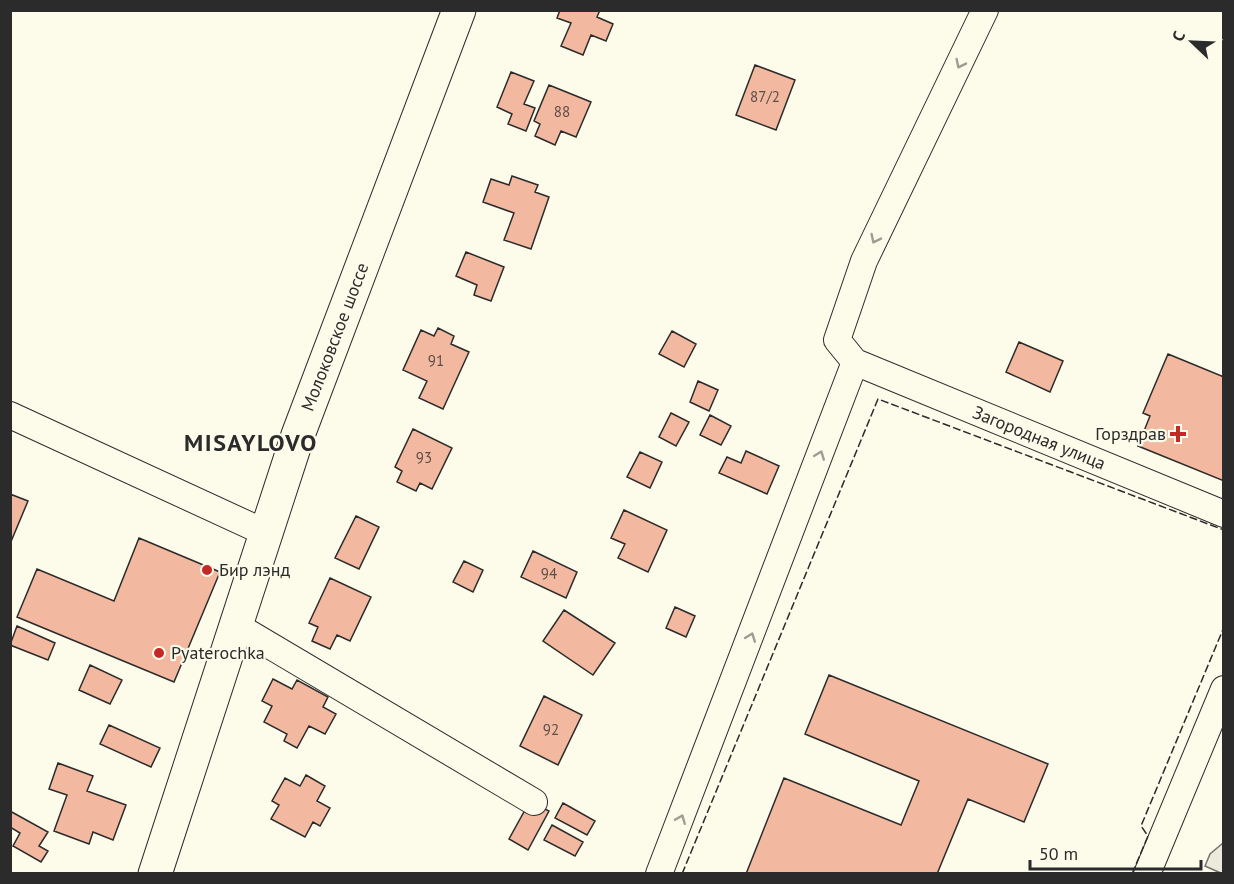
<svg xmlns="http://www.w3.org/2000/svg" width="1234" height="884" font-family="'PT Sans',sans-serif">
	<rect width="100%" height="100%" fill="#fdfbea"/>
	<!-- green -->
	<path fill="#ecebdb" stroke="#74746e" stroke-width="1.5" d="M 1223,843 L 1224,873 L 1223,874 L 1205,866 L 1210,854 Z"/>
	<!-- building -->
	<path fill="#f2b8a0" stroke="#2b2b2b" stroke-width="1.5" d="M 560,10 L 600,10 L 597,17 L 613,24 L 606,41 L 591,35 L 583,55 L 561,46 L 571,23 L 557,18 Z
		M 755,65 L 795,80 L 776,130 L 736,115 Z
		M 511,72 L 534,81 L 524,104 L 535,108 L 526,131 L 508,124 L 512,114 L 497,107 Z
		M 549,85 L 591,102 L 576,137 L 561,131 L 555,145 L 535,136 L 540,124 L 534,121 Z
		M 512,176 L 538,185 L 535,192 L 549,197 L 531,249 L 504,240 L 514,213 L 483,202 L 491,179 L 509,185 Z
		M 466,252 L 504,267 L 491,301 L 474,295 L 477,285 L 456,276 Z
		M 438,328 L 454,336 L 451,344 L 469,352 L 443,409 L 419,398 L 427,381 L 403,370 L 421,330 L 434,336 Z
		M 672,331 L 696,344 L 684,367 L 659,354 Z
		M 1019,342 L 1063,361 L 1050,392 L 1006,372 Z
		M 1168,354 L 1224,377 L 1224,481 L 1138,446 L 1150,416 L 1143,413 Z
		M 698,381 L 718,390 L 709,411 L 690,402 Z
		M 671,413 L 689,422 L 676,446 L 659,437 Z
		M 710,415 L 731,426 L 721,445 L 700,435 Z
		M 413,429 L 452,448 L 432,489 L 420,483 L 416,491 L 397,482 L 402,471 L 395,467 Z
		M 746,451 L 779,466 L 767,494 L 719,473 L 727,457 L 741,463 Z
		M 640,452 L 662,462 L 650,488 L 627,477 Z
		M 10,494 L 28,501 L 10,544 Z
		M 624,510 L 667,530 L 648,572 L 618,558 L 625,544 L 611,538 Z
		M 356,516 L 379,527 L 359,569 L 335,558 Z
		M 139,538 L 220,572 L 174,682 L 17,617 L 37,569 L 114,601 Z
		M 533,551 L 577,572 L 566,598 L 521,577 Z
		M 464,561 L 483,570 L 473,592 L 453,582 Z
		M 330,578 L 371,597 L 350,641 L 337,635 L 330,649 L 312,641 L 318,627 L 309,623 Z
		M 675,607 L 695,616 L 686,637 L 666,628 Z
		M 564,610 L 615,643 L 593,675 L 543,641 Z
		M 17,626 L 55,643 L 48,660 L 10,645 Z
		M 90,665 L 122,680 L 110,704 L 79,690 Z
		M 829,675 L 1048,764 L 1024,822 L 968,799 L 937,874 L 746,874 L 784,778 L 901,825 L 919,781 L 805,734 Z
		M 273,679 L 292,689 L 297,680 L 328,697 L 323,707 L 336,714 L 325,734 L 309,726 L 297,748 L 284,741 L 287,734 L 264,722 L 272,706 L 262,701 Z
		M 544,696 L 582,715 L 558,765 L 520,746 Z
		M 109,725 L 160,748 L 151,767 L 100,744 Z
		M 58,763 L 93,776 L 87,791 L 126,805 L 113,840 L 93,832 L 89,844 L 54,831 L 67,795 L 49,789 Z
		M 306,775 L 325,786 L 317,801 L 330,808 L 320,826 L 313,822 L 305,837 L 271,819 L 279,805 L 272,801 L 285,778 L 300,786 Z
		M 530,801 L 549,811 L 528,850 L 509,839 Z
		M 563,803 L 595,821 L 587,835 L 555,818 Z
		M 10,811 L 48,832 L 39,846 L 48,851 L 41,862 L 13,846 L 20,833 L 10,827 Z
		M 552,825 L 583,842 L 575,856 L 544,840 Z"/>
	<g fill="none" stroke-linecap="round" stroke-linejoin="round">
		<defs>
			<path id="minor" d="M 985,10 L 864,261 L 837,340 L 855,362 L 1224,514
				M 10,415 L 266,533
				M 237,626 L 534,802
				M 659,874 L 855,362
				M 1147,874 L 1224,689"/>
			<path id="major" d="M 155,874 L 298,435 L 459,10"/>
		</defs>
		<!-- minor casing -->
		<use href="#minor" stroke="#2b2b2b" stroke-width="28"/>
		<!-- major casing -->
		<use href="#major" stroke="#2b2b2b" stroke-width="35"/>
		<!-- minor -->
		<use href="#minor" stroke="#fdfbea" stroke-width="26"/>
		<!-- major -->
		<use href="#major" stroke="#fdfbea" stroke-width="33"/>
		<!-- fence -->
		<path stroke="#2b2b2b" stroke-width="1.5" stroke-dasharray="8 3" stroke-linecap="butt" d="M 682,874 L 878,399 L 1224,530
			M 1132,874 L 1148,836 L 1141,826 L 1224,627"/>
	</g>
	<!-- one-way arrows -->
	<defs><path id="oneway-chevron" d="M-2-3.5L2.5 0L-2 3.5" fill="none" stroke-width="1.6" stroke-linecap="round" stroke-linejoin="round" transform="scale(1.5)"/></defs>
	<g stroke="#9e9d94">
		<use href="#oneway-chevron" transform="translate(960 64) rotate(116)"/>
		<use href="#oneway-chevron" transform="translate(875 239) rotate(116)"/>
		<use href="#oneway-chevron" transform="translate(820 455) rotate(-69)"/>
		<use href="#oneway-chevron" transform="translate(751 637) rotate(-69)"/>
		<use href="#oneway-chevron" transform="translate(681 819) rotate(-68)"/>
	</g>
	<!-- markers -->
	<g fill="#c62828" stroke="#fdfbea" stroke-width="2">
		<path d="M1175 425h6v6h6v6h-6v6h-6v-6h-6v-6h6z"/>
		<circle cx="207" cy="570" r="6"/>
		<circle cx="159" cy="653" r="6"/>
	</g>
	<g text-anchor="middle" stroke-width="4.5" stroke-linejoin="round" paint-order="stroke">
		<!-- number labels -->
		<g font-size="15" fill="#5d4e48">
			<text x="765" y="102">87/2</text>
			<text x="562" y="117">88</text>
			<text x="436" y="366">91</text>
			<text x="424" y="463">93</text>
			<text x="549" y="579">94</text>
			<text x="551" y="735">92</text>
		</g>
		<!-- street labels -->
		<g font-size="18" fill="#2b2b2b" stroke="#fdfbea">
			<text transform="translate(335 337) rotate(-69)" y="6">Молоковское шоссе</text>
			<text transform="translate(1039 438) rotate(22)" y="6">Загородная улица</text>
		</g>
		<!-- poi labels -->
		<g font-size="18" fill="#2b2b2b" stroke="#fdfbea" text-anchor="start">
			<text x="1166" y="440" text-anchor="end">Горздрав</text>
			<text x="219" y="576">Бир лэнд</text>
			<text x="171" y="659">Pyaterochka</text>
		</g>
		<!-- district labels -->
		<g font-size="24" font-weight="bold" letter-spacing="1.5" fill="#2b2b2b" stroke="#fdfbea">
			<text x="251" y="451">MISAYLOVO</text>
		</g>
	</g>
	<!-- border -->
	<rect width="1234" height="884" fill="none" stroke="#2b2b2b" stroke-width="24"/>
	<!-- north arrow -->
	<g transform="translate(1192 42) rotate(293)" stroke="#fdfbea" stroke-width="4.5" paint-order="stroke">
	<path d="M0-4.5L10 22L0 15L-10 22Z" fill="#2b2b2b"/>
	<text y="-9" font-size="16" font-weight="bold" text-anchor="middle" fill="#2b2b2b">С</text>
	</g>
	<!-- scale -->
	<path d="M1030 860v9h171v-9" fill="none" stroke="#2b2b2b" stroke-width="3"/>
	<text x="1039" y="860" font-size="18" fill="#2b2b2b" stroke="#fdfbea" stroke-width="4.5" paint-order="stroke">50 m</text>
</svg>
